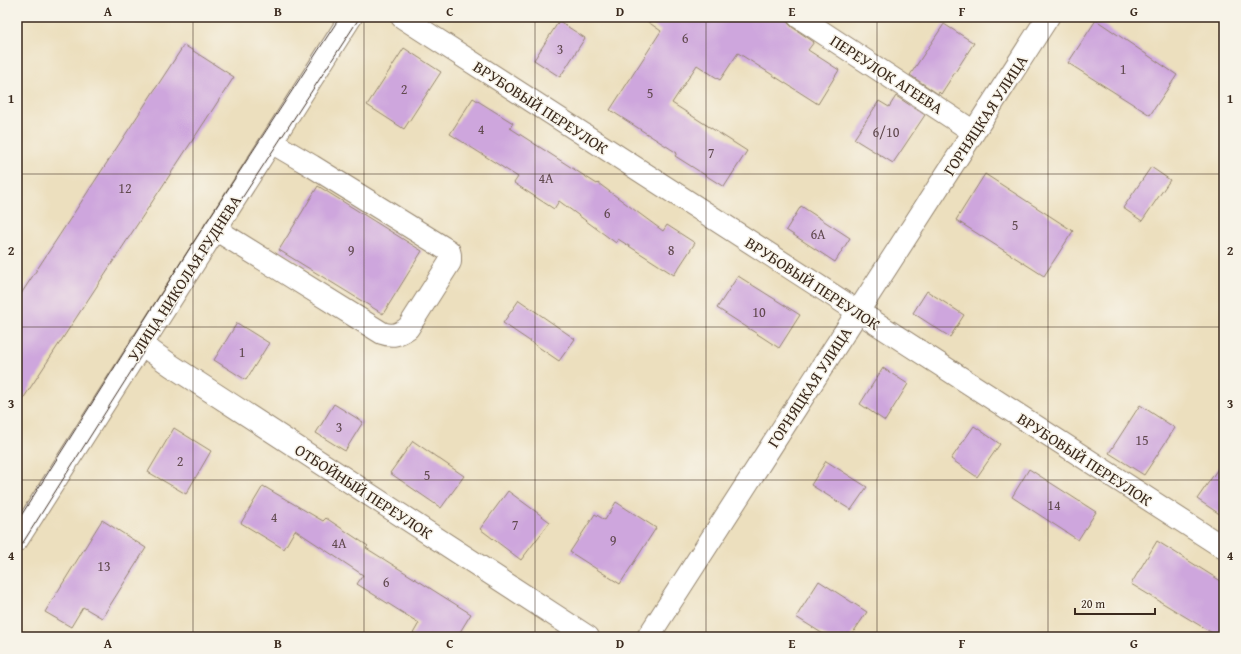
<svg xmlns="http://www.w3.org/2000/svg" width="1241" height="654" font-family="'Gentium Book Plus',serif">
	<rect width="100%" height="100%" fill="#f7f3e8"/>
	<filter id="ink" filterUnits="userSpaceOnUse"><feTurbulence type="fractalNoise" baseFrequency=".025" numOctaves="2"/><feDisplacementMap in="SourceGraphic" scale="8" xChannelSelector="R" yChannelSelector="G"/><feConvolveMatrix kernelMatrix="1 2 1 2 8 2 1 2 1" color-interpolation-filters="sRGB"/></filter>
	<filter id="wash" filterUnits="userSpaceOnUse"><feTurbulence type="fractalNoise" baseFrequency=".012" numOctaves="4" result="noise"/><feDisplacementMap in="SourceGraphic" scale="16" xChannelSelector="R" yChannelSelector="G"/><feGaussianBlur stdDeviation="0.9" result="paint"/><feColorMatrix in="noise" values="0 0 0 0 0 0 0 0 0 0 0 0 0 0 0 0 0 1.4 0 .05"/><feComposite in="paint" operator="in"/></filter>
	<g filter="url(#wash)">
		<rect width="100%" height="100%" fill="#ecdfbe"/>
		<g id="blocks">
			<!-- building -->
			<path fill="#cea6dd" d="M 641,17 L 787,17 L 788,23 L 792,27 L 814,42 L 808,50 L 839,70 L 818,104 L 738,53 L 720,80 L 697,65 L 672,103 L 747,151 L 724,187 L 675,156 L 677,153 L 610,110 L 661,31 Z
				M 1096,20 L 1177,75 L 1150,115 L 1068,63 Z
				M 559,21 L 585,38 L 560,77 L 534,60 Z
				M 944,24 L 974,43 L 941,94 L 939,92 L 938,94 L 910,75 Z
				M 184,45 L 234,77 L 17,408 L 17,300 Z
				M 404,48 L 441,72 L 404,129 L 367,105 Z
				M 896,96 L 925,115 L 893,163 L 854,139 L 879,101 L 889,107 Z
				M 473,98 L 513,123 L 510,128 L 597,184 L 598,183 L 663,231 L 667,225 L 695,243 L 674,275 L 618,239 L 616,243 L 559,201 L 554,209 L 514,183 L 518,177 L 450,134 Z
				M 1151,167 L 1170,180 L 1142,221 L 1123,208 Z
				M 985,174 L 1073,231 L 1044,276 L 956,220 Z
				M 318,186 L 422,251 L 383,314 L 279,250 Z
				M 801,206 L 850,238 L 835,262 L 786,230 Z
				M 738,276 L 800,315 L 779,348 L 717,308 Z
				M 927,291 L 964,315 L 950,337 L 913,313 Z
				M 519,300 L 575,339 L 559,361 L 503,323 Z
				M 237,323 L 269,343 L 246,380 L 214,360 Z
				M 883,368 L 908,384 L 885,421 L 860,404 Z
				M 334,404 L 363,422 L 345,451 L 316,433 Z
				M 1140,405 L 1175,428 L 1144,475 L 1109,453 Z
				M 974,426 L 1000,444 L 977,477 L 951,459 Z
				M 174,428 L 211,451 L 186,494 L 148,472 Z
				M 413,441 L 464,476 L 441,508 L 390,473 Z
				M 1224,460 L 1224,517 L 1197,499 Z
				M 826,461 L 867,487 L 851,510 L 811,485 Z
				M 1029,469 L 1096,512 L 1078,540 L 1012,497 Z
				M 263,486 L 323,521 L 326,518 L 368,546 L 366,548 L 471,614 L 457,637 L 411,637 L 419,623 L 357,584 L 363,575 L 295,530 L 284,549 L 241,523 Z
				M 508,491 L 550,522 L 521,560 L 480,529 Z
				M 616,502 L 656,528 L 620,584 L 570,552 L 595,514 L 605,520 Z
				M 102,520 L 146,548 L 102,618 L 83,607 L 71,627 L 45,612 Z
				M 1157,541 L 1224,583 L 1224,637 L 1219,637 L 1131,584 Z
				M 819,581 L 867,612 L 850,637 L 828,637 L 796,617 Z"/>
		</g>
	</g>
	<g filter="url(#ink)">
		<use href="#blocks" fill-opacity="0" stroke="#94846e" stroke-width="1"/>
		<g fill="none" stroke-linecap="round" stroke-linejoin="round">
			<defs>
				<path id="minor" d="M 402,17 L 1224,548
					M 799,17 L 974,132
					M 215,229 L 382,333 C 393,337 399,334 408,328 L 450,262 L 450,255 L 449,251 L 312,166 L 271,142
					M 141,344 L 172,366 L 588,637
					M 17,540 L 351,17
					M 648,637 L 1048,17"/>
			</defs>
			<!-- minor casing -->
			<use href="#minor" stroke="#94846e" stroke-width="24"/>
			<!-- minor -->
			<use href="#minor" stroke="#fff" stroke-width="22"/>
			<!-- tram -->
			<path stroke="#3b2a1e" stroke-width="1" d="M 1222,17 L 1224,18
				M 17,522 L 193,243 L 340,17
				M 17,552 L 201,261 L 360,17"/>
		</g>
	</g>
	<!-- grid -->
	<path fill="none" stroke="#3b2a1e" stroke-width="1" stroke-opacity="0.55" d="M 193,17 L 193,637M 364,17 L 364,637M 535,17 L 535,637M 706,17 L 706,637M 877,17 L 877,637M 1048,17 L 1048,637M 17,174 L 1224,174M 17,327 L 1224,327M 17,480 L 1224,480"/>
	<g text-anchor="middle" stroke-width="3" stroke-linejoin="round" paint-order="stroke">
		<!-- number labels -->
		<g font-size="14" fill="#60494e">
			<text x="685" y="43">6</text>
			<text x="560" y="54">3</text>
			<text x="1123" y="74">1</text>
			<text x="404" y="94">2</text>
			<text x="650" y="98">5</text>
			<text x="481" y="134">4</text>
			<text x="886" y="137">6/10</text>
			<text x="711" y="158">7</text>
			<text x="546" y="183">4А</text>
			<text x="125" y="193">12</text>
			<text x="607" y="218">6</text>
			<text x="1015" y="230">5</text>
			<text x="818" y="239">6А</text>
			<text x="351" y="255">9</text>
			<text x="671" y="255">8</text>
			<text x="759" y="317">10</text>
			<text x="242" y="357">1</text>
			<text x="339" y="432">3</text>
			<text x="1142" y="445">15</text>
			<text x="180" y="466">2</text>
			<text x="427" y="480">5</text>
			<text x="1054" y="510">14</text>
			<text x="274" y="522">4</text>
			<text x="515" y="530">7</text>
			<text x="613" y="545">9</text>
			<text x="339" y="548">4А</text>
			<text x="104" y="571">13</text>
			<text x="386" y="587">6</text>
		</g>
		<!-- street labels -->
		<g font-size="16" fill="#3b2a1e" stroke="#f7f3e8">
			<text transform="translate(887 74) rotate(33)" y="6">ПЕРЕУЛОК АГЕЕВА</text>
			<text transform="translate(541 107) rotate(33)" y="6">ВРУБОВЫЙ ПЕРЕУЛОК</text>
			<text transform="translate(985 115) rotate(-57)" y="6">ГОРНЯЦКАЯ УЛИЦА</text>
			<text transform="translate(184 278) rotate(-57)" y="6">УЛИЦА НИКОЛАЯ РУДНЕВА</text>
			<text transform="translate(813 283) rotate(33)" y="6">ВРУБОВЫЙ ПЕРЕУЛОК</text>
			<text transform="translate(809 387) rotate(-57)" y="6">ГОРНЯЦКАЯ УЛИЦА</text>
			<text transform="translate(1085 459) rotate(33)" y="6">ВРУБОВЫЙ ПЕРЕУЛОК</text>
			<text transform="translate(364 491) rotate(33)" y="6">ОТБОЙНЫЙ ПЕРЕУЛОК</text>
		</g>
	</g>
	<!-- margin -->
	<rect width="1241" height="654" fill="none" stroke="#f7f3e8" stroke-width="44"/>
	<!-- scale -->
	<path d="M1075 608v6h80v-6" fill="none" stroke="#3b2a1e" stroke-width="2"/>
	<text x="1081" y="608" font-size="12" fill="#3b2a1e" stroke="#f7f3e8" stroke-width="3" paint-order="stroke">20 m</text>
	<rect x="22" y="22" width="1197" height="610" fill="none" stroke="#3b2a1e" stroke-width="1.5"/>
	<g font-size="13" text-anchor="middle" font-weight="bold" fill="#3b2a1e">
		<text x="108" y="16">A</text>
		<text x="278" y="16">B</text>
		<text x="450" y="16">C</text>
		<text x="620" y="16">D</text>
		<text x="792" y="16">E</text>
		<text x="962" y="16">F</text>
		<text x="1134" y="16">G</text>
		<text x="11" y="103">1</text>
		<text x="1230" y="103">1</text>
		<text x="11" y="255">2</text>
		<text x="1230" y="255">2</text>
		<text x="11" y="408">3</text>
		<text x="1230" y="408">3</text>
		<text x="11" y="560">4</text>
		<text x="1230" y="560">4</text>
		<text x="108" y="648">A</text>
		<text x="278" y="648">B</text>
		<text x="450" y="648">C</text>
		<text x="620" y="648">D</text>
		<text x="792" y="648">E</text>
		<text x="962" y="648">F</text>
		<text x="1134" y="648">G</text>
	</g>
</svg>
